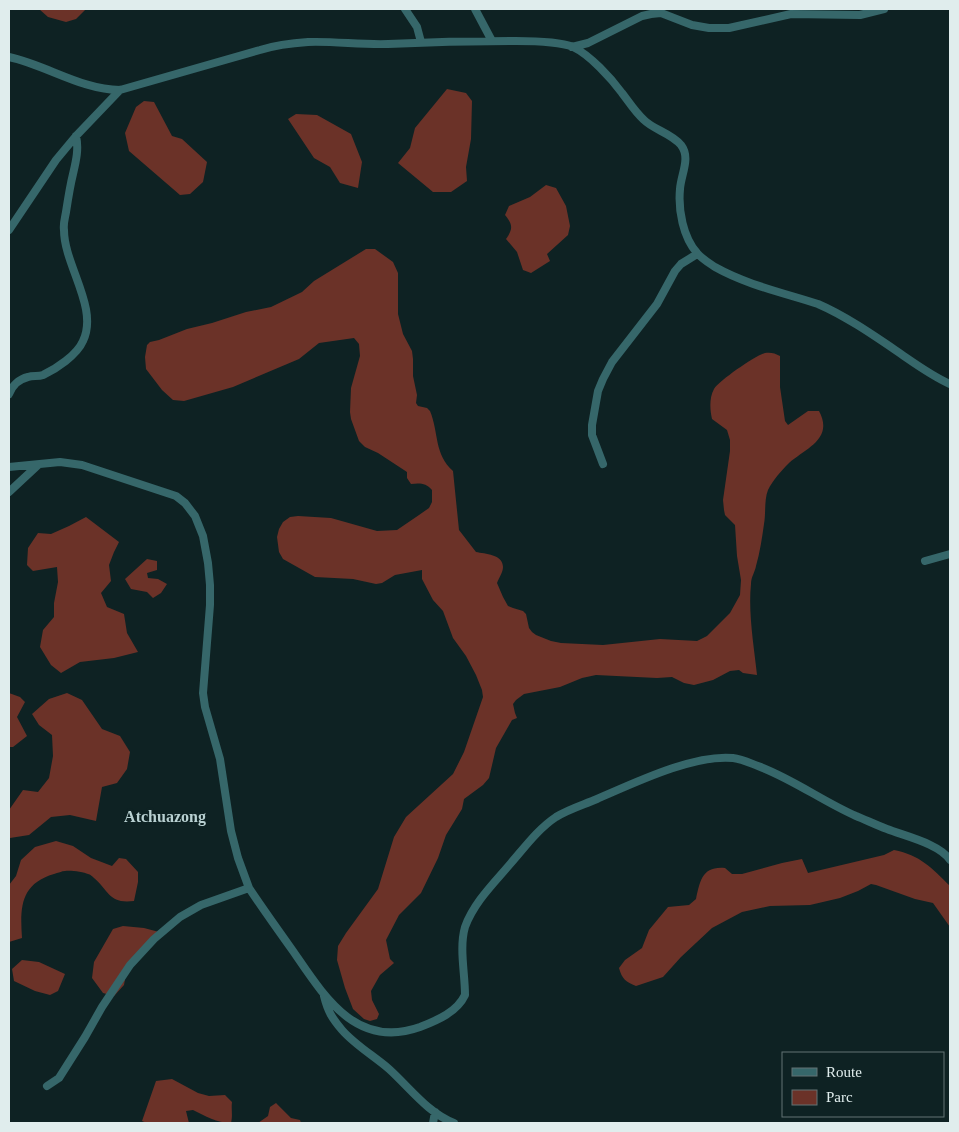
<svg xmlns="http://www.w3.org/2000/svg" width="959" height="1132" font-family="Georgia,serif">
	<rect width="100%" height="100%" fill="#0e2223"/>
	<!-- green -->
	<path fill="#6b3228" d="M 39,9 L 86,9 L 76,19 L 66,22 L 48,17 Z
		M 447,89 L 466,93 L 472,101 L 471,139 L 466,167 L 467,181 L 451,192 L 433,192 L 398,163 L 410,148 L 415,128 Z
		M 144,101 L 154,102 L 172,136 L 182,139 L 207,162 L 203,182 L 190,194 L 180,195 L 129,151 L 125,133 L 136,107 Z
		M 296,114 L 317,115 L 351,134 L 362,162 L 358,188 L 340,183 L 330,167 L 314,158 L 288,119 Z
		M 546,185 L 556,188 L 566,206 L 570,226 L 568,235 L 547,254 L 550,261 L 531,273 L 523,270 L 517,252 L 506,239 C 513,229 513,225 505,215 L 509,206 L 530,197 Z
		M 366,249 L 375,249 L 393,262 L 398,273 L 398,314 L 403,334 L 412,351 L 413,359 L 413,376 L 417,395 L 416,403 L 418,406 L 427,408 L 430,411 C 439,433 434,454 453,471 L 459,530 L 476,552 C 485,554 503,554 503,567 C 503,572 499,578 497,583 L 503,597 L 508,606 L 513,608 L 523,611 L 526,614 L 529,628 L 532,632 L 536,635 L 551,641 L 561,643 L 603,645 L 660,639 L 697,641 L 707,636 L 730,613 L 740,595 L 741,580 L 737,556 L 735,525 L 725,515 L 724,510 L 723,500 L 730,451 L 730,440 L 727,430 L 712,419 C 710,410 709,398 714,389 C 720,380 755,356 765,353 C 770,352 775,353 780,356 L 780,387 L 785,421 L 788,425 L 808,411 L 819,411 C 834,439 806,448 789,463 C 781,471 773,480 768,490 C 764,500 766,514 764,524 C 762,538 760,552 756,566 C 755,572 751,577 751,584 C 748,613 754,646 757,675 L 743,673 L 739,670 L 730,671 L 713,680 L 694,685 L 684,683 L 672,677 L 657,678 L 596,675 L 582,678 L 560,687 L 524,694 L 516,700 L 513,704 L 515,713 L 517,718 L 512,720 L 496,748 L 489,778 L 483,785 L 464,799 L 462,809 L 446,835 L 438,858 L 421,893 L 399,915 L 386,940 L 390,959 L 394,963 L 380,975 L 371,991 L 372,1000 L 379,1014 L 377,1019 L 370,1021 L 364,1019 L 353,1009 L 345,988 L 337,960 L 338,946 L 346,933 L 378,889 L 394,837 L 406,817 L 453,774 L 464,752 L 483,697 L 482,690 L 476,675 L 466,656 L 453,638 L 443,611 L 433,600 L 422,579 L 422,570 L 395,575 L 382,583 L 376,584 L 353,579 L 315,577 L 283,559 L 279,552 L 277,537 L 279,529 L 283,522 L 290,517 L 298,516 L 331,518 L 377,531 L 397,530 L 419,515 L 429,508 L 432,502 L 432,490 C 426,483 420,483 411,484 L 407,478 L 407,472 L 378,453 L 365,447 L 359,441 L 351,419 L 350,412 L 351,388 L 360,356 L 359,344 L 354,338 L 319,343 L 299,359 L 233,387 L 184,401 L 173,400 L 162,390 L 146,369 L 145,357 L 147,345 L 150,342 L 159,340 L 187,329 L 212,323 L 246,312 L 271,307 L 302,292 L 314,281 Z
		M 86,517 L 119,542 L 114,552 L 109,565 L 111,581 L 101,593 L 107,607 L 124,614 L 127,633 L 138,652 L 114,658 L 80,662 L 61,673 L 51,665 L 40,647 L 43,630 L 54,617 L 54,603 L 58,582 L 57,567 L 33,571 L 27,565 L 28,548 L 38,533 L 51,534 L 69,526 Z
		M 147,559 L 157,561 L 157,570 L 147,573 L 148,578 L 158,579 L 167,584 L 161,593 L 153,598 L 147,592 L 131,589 L 125,579 Z
		M 9,693 L 20,697 L 25,702 L 17,717 L 27,736 L 13,747 L 9,747 Z
		M 67,693 L 82,700 L 102,729 L 120,736 L 130,752 L 127,769 L 117,783 L 102,787 L 96,821 L 70,815 L 51,817 L 29,835 L 10,838 L 9,837 L 9,810 L 23,790 L 38,792 L 49,778 L 53,756 L 52,735 L 39,725 L 32,714 L 49,699 Z
		M 56,841 L 73,846 L 91,858 L 112,866 L 119,858 L 126,859 L 138,872 L 138,882 L 134,901 C 109,904 110,892 94,878 C 93,877 90,874 88,874 C 84,872 70,870 65,871 C 62,871 58,873 54,874 C 20,884 20,908 22,938 L 9,942 L 9,885 L 16,876 L 21,860 L 35,847 Z
		M 894,850 C 920,855 932,868 950,886 L 950,927 L 933,903 L 915,899 L 876,885 L 871,884 L 858,891 L 840,898 L 810,905 L 770,906 L 742,912 L 712,928 L 681,957 L 663,977 L 636,986 C 626,982 622,979 619,968 L 625,960 L 642,948 L 649,930 L 668,907 L 689,905 L 696,899 C 700,881 702,866 725,868 L 732,874 L 742,874 L 782,863 L 802,859 L 808,873 L 884,855 Z
		M 123,926 L 144,928 L 159,932 L 127,968 L 124,985 L 114,996 L 103,993 L 92,978 L 94,962 L 113,929 Z
		M 22,960 L 39,962 L 65,974 L 58,991 L 50,995 L 35,991 L 14,981 L 12,969 Z
		M 172,1079 L 198,1093 L 209,1096 L 225,1095 L 232,1102 C 231,1110 233,1115 231,1123 C 217,1123 205,1116 193,1110 L 186,1111 L 189,1123 L 147,1123 L 142,1121 L 156,1081 Z
		M 276,1103 L 291,1118 L 300,1120 L 301,1123 L 258,1123 L 268,1116 L 270,1107 Z"/>
	<g fill="none" stroke-linecap="round" stroke-linejoin="round">
		<!-- minor -->
		<path stroke="#36676a" stroke-width="8" d="M 405,9 L 417,27 L 421,42
			M 475,9 L 492,41
			M 572,47 L 588,43 L 642,16 L 651,14 L 661,13 L 692,25 L 709,28 L 729,28 L 791,14 L 860,15 L 884,9
			M 9,57 C 46,65 82,90 120,90 L 260,50 C 276,45 292,43 308,42 C 335,41 361,45 388,44 C 431,42 473,41 516,41 C 532,41 558,41 573,47 C 590,55 611,78 622,93 C 629,102 635,112 644,120 C 654,130 671,133 681,145 C 691,158 681,174 680,189 C 678,210 683,237 697,253 C 702,259 709,263 715,267 C 747,285 784,293 818,304 C 846,316 876,337 901,354 C 917,365 932,376 950,384
			M 9,230 L 56,160 L 76,136 L 120,90
			M 9,394 C 12,386 19,379 28,377 C 33,375 38,377 43,375 C 56,369 77,355 83,341 C 99,308 64,265 64,230 C 63,224 65,218 66,212 C 68,199 70,186 73,174 C 76,161 79,149 76,136
			M 603,464 L 592,435 L 592,425 L 598,391 L 603,379 L 612,362 L 657,304 L 675,271 L 681,264 L 697,254
			M 9,467 L 60,462 L 82,465 L 176,496 L 185,503 L 195,516 L 203,536 L 208,563 L 210,585 L 210,605 L 203,693 L 205,707 L 220,759 L 231,831 L 238,858 L 249,888 C 263,909 278,930 293,951 C 324,996 356,1050 420,1027 C 438,1020 457,1012 465,995 C 465,973 459,948 465,927 C 474,902 495,882 511,863 C 525,847 538,829 556,817 C 569,809 583,805 597,799 C 634,783 694,754 733,758 C 742,759 750,763 758,766 C 793,779 822,801 856,816 C 866,820 876,825 887,829 C 905,836 940,844 950,860
			M 9,492 L 38,465
			M 925,561 L 950,554
			M 324,996 C 328,1012 332,1018 342,1030 C 355,1045 374,1056 389,1069 C 410,1088 428,1113 454,1123
			M 47,1086 L 59,1078 L 85,1037 L 102,1007 L 130,965 L 154,939 L 180,917 L 201,905 L 249,888
			M 433,1123 L 435,1112"/>
	</g>
	<g text-anchor="middle" stroke-width="5" stroke-linejoin="round" paint-order="stroke">
		<!-- quarter labels -->
		<g font-size="16" font-weight="bold" fill="#b9d1d2" stroke="#0e2223">
			<text x="165" y="822">Atchuazong</text>
		</g>
	</g>
	<!-- border -->
	<rect width="959" height="1132" fill="none" stroke="#e0eded" stroke-width="20"/>
	<!-- legend -->
	<rect x="782" y="1052" width="162" height="65" fill="#0e2223" stroke="#627374"/>
	<rect x="792" y="1068" width="25" height="8" fill="#36676a" stroke="#627374"/>
	<text x="826" y="1077" font-size="15" fill="#e0eded">Route</text>
	<rect x="792" y="1090" width="25" height="15" fill="#6b3228" stroke="#627374"/>
	<text x="826" y="1102" font-size="15" fill="#e0eded">Parc</text>
</svg>
